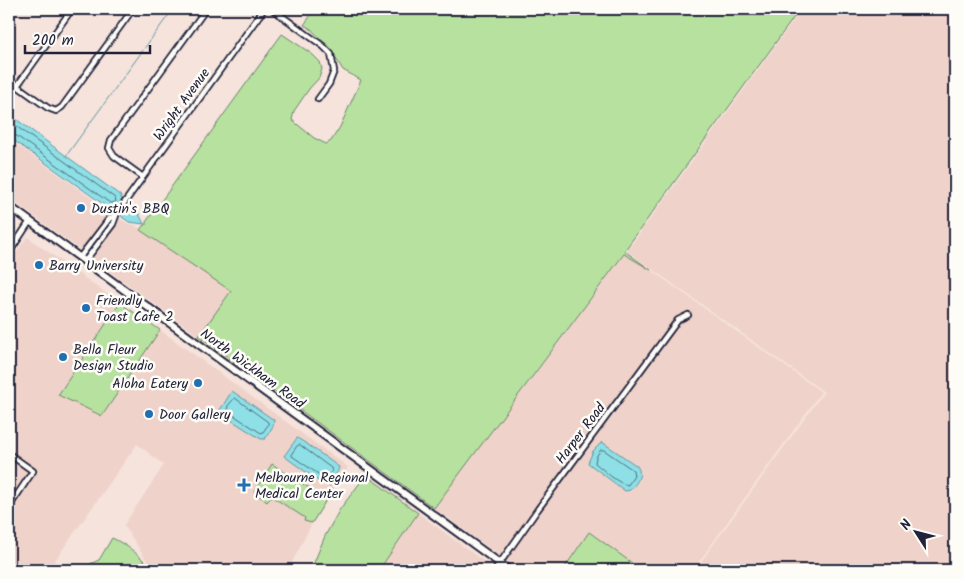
<svg xmlns="http://www.w3.org/2000/svg" width="964" height="579" font-family="Kalam,sans-serif">
	<rect width="100%" height="100%" fill="#f5e3dc"/>
	<filter id="ink" filterUnits="userSpaceOnUse"><feTurbulence type="fractalNoise" baseFrequency=".02" numOctaves="2"/><feDisplacementMap in="SourceGraphic" scale="10" xChannelSelector="R" yChannelSelector="G"/><feConvolveMatrix kernelMatrix="1 2 1 2 8 2 1 2 1" color-interpolation-filters="sRGB"/></filter>
	<g filter="url(#ink)">
		<!-- built -->
		<path fill="#efd2c9" fill-rule="evenodd" d="M 802,9 L 955,9 L 955,570 L 695,570 L 824,392 L 627,251 Z
			M 9,139 L 109,211 L 114,210 L 114,213 L 118,216 L 120,213 L 120,219 L 128,224 L 134,225 L 231,291 L 199,336 L 9,198 Z
			M 27,237 L 120,303 L 58,395 L 104,418 L 102,416 L 160,330 L 348,467 L 312,523 L 288,570 L 153,570 L 124,525 L 164,465 L 137,444 L 48,570 L 9,570 L 9,264 Z
			M 625,254 L 651,270 L 821,392 L 693,570 L 627,570 L 632,563 L 589,532 L 563,570 L 519,570 L 434,508 ZM 597,448 L 625,491 L 589,463 L 593,451 Z
			M 418,513 L 491,567 L 489,570 L 380,570 Z"/>
		<!-- green -->
		<path fill="#b6e19f" stroke="#6c826d" d="M 315,9 L 800,9 L 625,250 L 626,252 L 651,270 L 624,254 L 434,508 L 199,336 L 231,291 L 140,230 L 143,226 L 146,225 L 146,222 L 282,34 L 312,54 L 320,62 L 322,69 L 319,78 L 309,89 L 294,111 L 292,120 L 314,138 L 326,144 L 331,141 L 340,127 L 361,80 L 343,70 L 330,49 L 311,29 L 304,25 Z
			M 120,303 L 160,330 L 102,416 L 58,395 Z
			M 272,464 L 325,498 L 325,502 L 312,523 L 304,521 L 305,518 L 271,496 L 267,502 L 254,492 Z
			M 366,475 L 418,513 L 379,570 L 311,570 L 325,536 L 340,509 Z
			M 589,532 L 632,563 L 627,570 L 563,570 Z
			M 112,538 C 127,545 142,556 151,570 L 86,570 L 90,564 L 99,560 Z"/>
		<!-- water -->
		<path fill="#8ee0e6" stroke="#6394a2" d="M 9,114 L 121,196 L 122,201 L 127,205 L 135,206 L 144,224 L 129,222 L 122,217 L 122,213 L 114,208 L 110,209 L 9,137 Z
			M 232,391 L 274,420 L 273,426 L 265,439 L 261,439 L 220,413 L 220,410 Z
			M 297,438 L 307,444 L 339,467 C 338,473 332,480 330,486 L 321,483 L 284,456 Z
			M 602,442 L 637,466 C 643,475 637,483 630,490 L 625,491 L 588,463 L 593,451 Z"/>
		<g fill="none" stroke-linecap="round" stroke-linejoin="round">
			<!-- shore -->
			<path stroke="#4d6e7f" stroke-width="1" d="M 9,121 L 115,198 L 116,202 L 110,203 L 14,134 L 9,133
				M 235,398 L 268,422 L 268,425 L 263,432 L 261,433 L 227,411 L 228,406 Z
				M 300,445 L 331,468 L 332,471 L 327,478 L 324,478 L 292,456 L 292,453 L 297,446 Z
				M 601,450 L 604,450 L 633,470 L 634,476 L 628,485 C 616,483 604,470 595,463 L 596,457 Z"/>
			<!-- stream -->
			<path stroke="#6394a2" stroke-width="1" d="M 66,156 L 173,9"/>
			<defs>
				<path id="street" d="M 272,9 L 323,46 L 331,54 L 334,71 L 329,84 L 318,99
					M 9,11 L 10,9
					M 9,80 L 48,108 L 56,111 L 62,107 L 133,9
					M 17,86 L 72,9
					M 143,177 L 114,156 L 109,148 L 111,140 L 206,9
					M 9,253 L 30,221
					M 80,257 L 109,219 L 116,214
					M 85,261 L 113,224 L 117,213 L 264,9
					M 9,454 L 33,471 L 9,507
					M 495,570 L 538,509 L 678,320 L 688,315"/>
				<path id="secondary" d="M 9,206 L 509,570"/>
			</defs>
			<!-- street casing -->
			<use href="#street" stroke="#22223b" stroke-width="8"/>
			<!-- secondary casing -->
			<use href="#secondary" stroke="#22223b" stroke-width="10"/>
			<!-- street -->
			<use href="#street" stroke="#fdfcf7" stroke-width="4.5"/>
			<!-- secondary -->
			<use href="#secondary" stroke="#fdfcf7" stroke-width="6"/>
		</g>
	</g>
	<!-- markers -->
	<g fill="#1f6fb2" stroke="#fdfcf7" stroke-width="2">
		<circle cx="81" cy="208" r="5"/>
		<circle cx="39" cy="265" r="5"/>
		<circle cx="86" cy="308" r="5"/>
		<circle cx="63" cy="357" r="5"/>
		<circle cx="198" cy="383" r="5"/>
		<circle cx="149" cy="414" r="5"/>
		<path d="M241.5 477.5h5v5h5v5h-5v5h-5v-5h-5v-5h5z"/>
	</g>
	<g text-anchor="middle" stroke-width="5" stroke-linejoin="round" paint-order="stroke">
		<!-- street labels -->
		<g font-size="14" fill="#22223b" stroke="#fdfcf7">
			<text transform="translate(181 104) rotate(-54)" y="5">Wright Avenue</text>
			<text transform="translate(253 368) rotate(36)" y="5">North Wickham Road</text>
			<text transform="translate(580 433) rotate(-53)" y="5">Harper Road</text>
		</g>
		<!-- poi labels -->
		<g font-size="14" fill="#22223b" stroke="#fdfcf7" text-anchor="start">
			<text x="91" y="213">Dustin's BBQ</text>
			<text x="49" y="270">Barry University</text>
			<text x="96" y="305">Friendly<tspan x="96" dy="16">Toast Cafe 2</tspan></text>
			<text x="73" y="354">Bella Fleur<tspan x="73" dy="16">Design Studio</tspan></text>
			<text x="188" y="388" text-anchor="end">Aloha Eatery</text>
			<text x="159" y="419">Door Gallery</text>
			<text x="255" y="482">Melbourne Regional<tspan x="255" dy="16">Medical Center</tspan></text>
		</g>
	</g>
	<!-- margin -->
	<rect width="964" height="579" fill="none" stroke="#fdfcf7" stroke-width="30"/>
	<rect x="15" y="15" width="934" height="549" fill="none" stroke="#22223b" stroke-width="2" filter="url(#ink)"/>
	<!-- north arrow -->
	<g transform="translate(916 532) rotate(306)" stroke="#fdfcf7" stroke-width="4" paint-order="stroke">
	<path d="M0-4L9 19L0 12L-9 19Z" fill="#22223b"/>
	<text y="-8" font-size="14" font-weight="bold" text-anchor="middle" fill="#22223b">N</text>
	</g>
	<!-- scale -->
	<path d="M25 45v8h125v-8" fill="none" stroke="#22223b" stroke-width="2.5"/>
	<text x="32" y="45" font-size="15" fill="#22223b" stroke="#fdfcf7" stroke-width="4" paint-order="stroke">200 m</text>
</svg>
